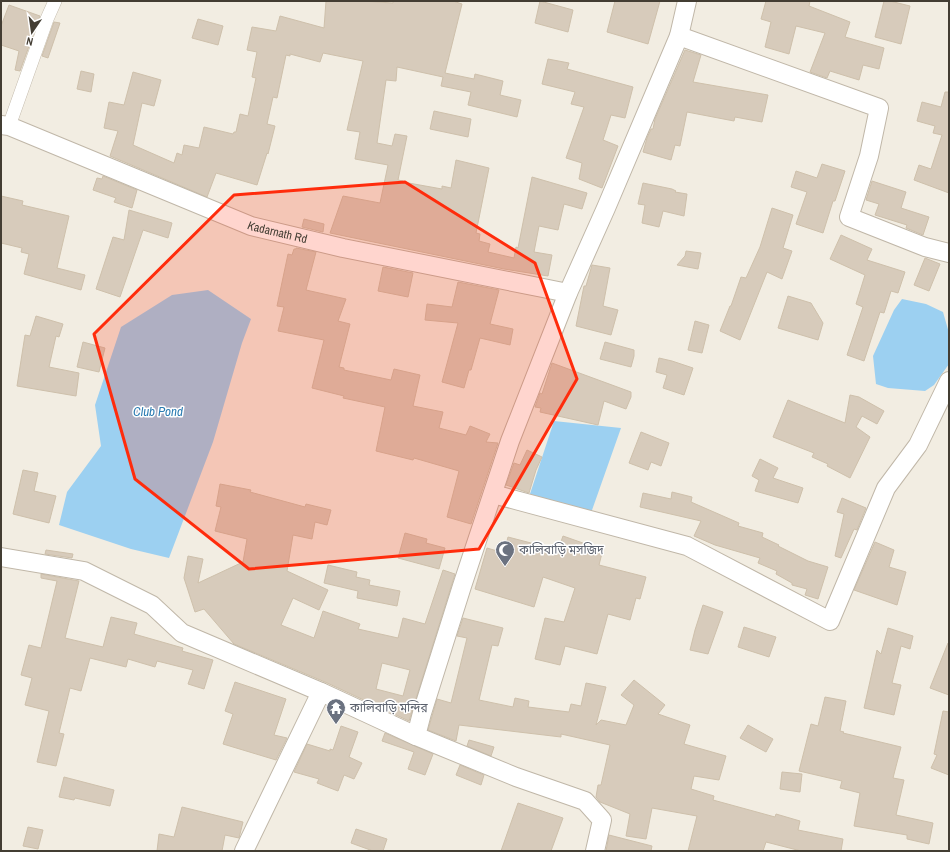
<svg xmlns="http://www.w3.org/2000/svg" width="950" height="852" font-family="'Archivo Narrow','Noto Sans Bengali',sans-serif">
	<rect width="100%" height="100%" fill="#f2ede2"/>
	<!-- water -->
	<path fill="#9cd0f1" d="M 208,290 L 251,319 L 242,343 L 213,442 L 169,558 L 131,549 L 59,525 L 67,492 L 101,446 L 95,405 L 121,327 L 172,295 Z
		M 902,299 L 926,304 L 943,312 L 949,333 L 949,364 L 934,385 L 925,391 L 888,388 L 876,384 L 873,356 L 894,310 Z
		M 554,421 L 621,428 L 591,513 L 530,494 Z"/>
	<!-- building -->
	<path fill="#d7cbbb" stroke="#cec0ab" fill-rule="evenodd" d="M 326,1 L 362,1 L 393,3 L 393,1 L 453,1 L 462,4 L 445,73 L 474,79 L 475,74 L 503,81 L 500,95 L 521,100 L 517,117 L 468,105 L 471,92 L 441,86 L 443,77 L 397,67 L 396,81 L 386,80 L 377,143 L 392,146 L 395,134 L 407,136 L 398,180 L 403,181 L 403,182 L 442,189 L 442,186 L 451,188 L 456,160 L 489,168 L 476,233 L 480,234 L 479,241 L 490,244 L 488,252 L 514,258 L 516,247 L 518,248 L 532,177 L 587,193 L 582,209 L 564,204 L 558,230 L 539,226 L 534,252 L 552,255 L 548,276 L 504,269 L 330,233 L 343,196 L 380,203 L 388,165 L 355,159 L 360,132 L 347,130 L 363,61 L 323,53 L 320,62 L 290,54 L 290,56 L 286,55 L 277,98 L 273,97 L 267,124 L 275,126 L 268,154 L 267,153 L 257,185 L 216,173 L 207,197 L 110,156 L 118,131 L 104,128 L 109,102 L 124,105 L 133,72 L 161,80 L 154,106 L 142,103 L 133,145 L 174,163 L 177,153 L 182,155 L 184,145 L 199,148 L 204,127 L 233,134 L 234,132 L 236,132 L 240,114 L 248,116 L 256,78 L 252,77 L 257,52 L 247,50 L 252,27 L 276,31 L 280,16 L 324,28 Z
		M 540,1 L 573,10 L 568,32 L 535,23 Z
		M 615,1 L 660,1 L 648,44 L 607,32 Z
		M 766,1 L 810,1 L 809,6 L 850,22 L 845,37 L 884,48 L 879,69 L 863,65 L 859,80 L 830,71 L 827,78 L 810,72 L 825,33 L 796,26 L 789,54 L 765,47 L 771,22 L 761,19 Z
		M 884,1 L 890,1 L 910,6 L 901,44 L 875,37 Z
		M 9,5 L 40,16 L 20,71 L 15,70 L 19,51 L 1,45 L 1,26 Z
		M 198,19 L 223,26 L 218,45 L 192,38 Z
		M 54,22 L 60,23 L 48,58 L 42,56 Z
		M 685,50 L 701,55 L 693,82 L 768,95 L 762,122 L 735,117 L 734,121 L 687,112 L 680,146 L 675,145 L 671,160 L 643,152 L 647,138 L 651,129 L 653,129 L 655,119 Z
		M 548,59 L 569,63 L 567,69 L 633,87 L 625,118 L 611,115 L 603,140 L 618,146 L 602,188 L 579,179 L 582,163 L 566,158 L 584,107 L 571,104 L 575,92 L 542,84 Z
		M 81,71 L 94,74 L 91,92 L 77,89 Z
		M 945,92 L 949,92 L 949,193 L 914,180 L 919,165 L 931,169 L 942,135 L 933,133 L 935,126 L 917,121 L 922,102 L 941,107 Z
		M 434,111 L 471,119 L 468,137 L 430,129 Z
		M 822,164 L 845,171 L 835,201 L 833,201 L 823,233 L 796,224 L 807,192 L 791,187 L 796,171 L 817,178 Z
		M 103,176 L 137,190 L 132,208 L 114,202 L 116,198 L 93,190 L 97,178 L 102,179 Z
		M 872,181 L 906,192 L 901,208 L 929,217 L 923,235 L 906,228 L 907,225 L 875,215 L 879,204 L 866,200 Z
		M 643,183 L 672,189 L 676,191 L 675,192 L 687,194 L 684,216 L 663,211 L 659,227 L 642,223 L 645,205 L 638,204 Z
		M 1,196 L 23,201 L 22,205 L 69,216 L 57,268 L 85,275 L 81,290 L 24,274 L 29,254 L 21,252 L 22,248 L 1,243 Z
		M 772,208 L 793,215 L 783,248 L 792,251 L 782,279 L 767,272 L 740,340 L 720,331 L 730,306 L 731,306 L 741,277 L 746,278 L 760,247 Z
		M 129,210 L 172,223 L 168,238 L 143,230 L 120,297 L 96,289 L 113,237 L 124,240 Z
		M 304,219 L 324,224 L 323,232 L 302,227 Z
		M 841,235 L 872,249 L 867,260 L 905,272 L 898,293 L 891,291 L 884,313 L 880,312 L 864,361 L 847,355 L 863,307 L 856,304 L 865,275 L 830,259 Z
		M 296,248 L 316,252 L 306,290 L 346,299 L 338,321 L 350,324 L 339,367 L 344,368 L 344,370 L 391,380 L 394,369 L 420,375 L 413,406 L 443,412 L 439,428 L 466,435 L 470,426 L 490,434 L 486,442 L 498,443 L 471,524 L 447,517 L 459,471 L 414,458 L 413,460 L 376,451 L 385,407 L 343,398 L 344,396 L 312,388 L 324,340 L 278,331 L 284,307 L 277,306 L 288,254 L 292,255 L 294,249 L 296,249 Z
		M 686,251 L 701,253 L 698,269 L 677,265 L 685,256 Z
		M 925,258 L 940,264 L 929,291 L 914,285 Z
		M 592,265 L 610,268 L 603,306 L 618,310 L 611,335 L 576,326 L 584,286 L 586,286 Z
		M 383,267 L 413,273 L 408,297 L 378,291 Z
		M 458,282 L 499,290 L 490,324 L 513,329 L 510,345 L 480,338 L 471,370 L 469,370 L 464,388 L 442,382 L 458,323 L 425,320 L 427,304 L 452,307 Z
		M 788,296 L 811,303 L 823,323 L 818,340 L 778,328 Z
		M 36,316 L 63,324 L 59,337 L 56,336 L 49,367 L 79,373 L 76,396 L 17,386 L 25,335 L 30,336 Z
		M 695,321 L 709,325 L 702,353 L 688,350 Z
		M 83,342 L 105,348 L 99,372 L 77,367 Z
		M 605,342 L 634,350 L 634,356 L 631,367 L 600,359 Z
		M 659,358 L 672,361 L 693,368 L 684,395 L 663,388 L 667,375 L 656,372 Z
		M 552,363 L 631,392 L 631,397 L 626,409 L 604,401 L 598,425 L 540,412 L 541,408 L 535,407 L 540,393 L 542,394 Z
		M 850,395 L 859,397 L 884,411 L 877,424 L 862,416 L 856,427 L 870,437 L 850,478 L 827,466 L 828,464 L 812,457 L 814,453 L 773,437 L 788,400 L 845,423 Z
		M 641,432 L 669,443 L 661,466 L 651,462 L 648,470 L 629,463 Z
		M 527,450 L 542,457 L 536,470 L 529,493 L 506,485 L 514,463 L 520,465 Z
		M 760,459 L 778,468 L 773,478 L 803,488 L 798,503 L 755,491 L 759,480 L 752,476 Z
		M 23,470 L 38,473 L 34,491 L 56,496 L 49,523 L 13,514 Z
		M 220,484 L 251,490 L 250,492 L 305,507 L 306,504 L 331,510 L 327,525 L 315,522 L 312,539 L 293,535 L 287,571 L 328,590 L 319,610 L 293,598 L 281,625 L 314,638 L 323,611 L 360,624 L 358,629 L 398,638 L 403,618 L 425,624 L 443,570 L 455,574 L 409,721 L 325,682 L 234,644 L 204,609 L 195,612 L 184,578 L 188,556 L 203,559 L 198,583 L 243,562 L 247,539 L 215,531 L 221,507 L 216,506 ZM 382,663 L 410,670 L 403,696 L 376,689 Z
		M 672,492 L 692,497 L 691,502 L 739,523 L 738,526 L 763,533 L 762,537 L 779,545 L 778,546 L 808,561 L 828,567 L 818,599 L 805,595 L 807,589 L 792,585 L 792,583 L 776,574 L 777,571 L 758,563 L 760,558 L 715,545 L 694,536 L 701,521 L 640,507 L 643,493 L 671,499 Z
		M 842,498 L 866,508 L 857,530 L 854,529 L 841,558 L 835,556 L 844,514 L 837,512 Z
		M 405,533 L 427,539 L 426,543 L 445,548 L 439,569 L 398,558 Z
		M 563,536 L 597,548 L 597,551 L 602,553 L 599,565 L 646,577 L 640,599 L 636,598 L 630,620 L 608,614 L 597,654 L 565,646 L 560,665 L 535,659 L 545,618 L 564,622 L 575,588 L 543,577 L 534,607 L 475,589 L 487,548 L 504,553 L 508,537 L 558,550 Z
		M 875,542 L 894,550 L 889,567 L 906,572 L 897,605 L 854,590 Z
		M 46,550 L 73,554 L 72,558 L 45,554 Z
		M 328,565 L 357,572 L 356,577 L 370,580 L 369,585 L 400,591 L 397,606 L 357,598 L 358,591 L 324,583 Z
		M 41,574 L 79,581 L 65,638 L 103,647 L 111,617 L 137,623 L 134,634 L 183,648 L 182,651 L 213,660 L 204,689 L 188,684 L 193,670 L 157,661 L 155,667 L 128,659 L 126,667 L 90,658 L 81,691 L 70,688 L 59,733 L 64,734 L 56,766 L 37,762 L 49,711 L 25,705 L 32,678 L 21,675 L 29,645 L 41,648 L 57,581 L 41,578 Z
		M 703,605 L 723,612 L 708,654 L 690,650 L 695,630 Z
		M 463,618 L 503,628 L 498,646 L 492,645 L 479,700 L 513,707 L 515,698 L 529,701 L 528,707 L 569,712 L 571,704 L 581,706 L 586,683 L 606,687 L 596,725 L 601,720 L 626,725 L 634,705 L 621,695 L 634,680 L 665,705 L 658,714 L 690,725 L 684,744 L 726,756 L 719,780 L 694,776 L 691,789 L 714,796 L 713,800 L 775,817 L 776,814 L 800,821 L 798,830 L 843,839 L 841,851 L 801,851 L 766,842 L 763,851 L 688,851 L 697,816 L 652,808 L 646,839 L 626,836 L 630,814 L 600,802 L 596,797 L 598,785 L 601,785 L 610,745 L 561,734 L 561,737 L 459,725 L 456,741 L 428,730 L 437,699 L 451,703 L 467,638 L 457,636 Z
		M 744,627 L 776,637 L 769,657 L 738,647 Z
		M 888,628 L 913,636 L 910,649 L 901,646 L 892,683 L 901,685 L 894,715 L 864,708 L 877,650 L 881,654 Z
		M 948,643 L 949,643 L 949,695 L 930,688 Z
		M 235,682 L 286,699 L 274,735 L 287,738 L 276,760 L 223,744 L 233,714 L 225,711 Z
		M 825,697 L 846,701 L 840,731 L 844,732 L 843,733 L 901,747 L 893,778 L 904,780 L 896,815 L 933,823 L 929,844 L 907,839 L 907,835 L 854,826 L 860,793 L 840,788 L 842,781 L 799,771 L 811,724 L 818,726 Z
		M 943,711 L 949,712 L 949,775 L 931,768 L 937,755 L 934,754 Z
		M 748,725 L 773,739 L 766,752 L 740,738 Z
		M 341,726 L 358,732 L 349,757 L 362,763 L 354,779 L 344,775 L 338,791 L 317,783 L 319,779 L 294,772 L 307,744 L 330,751 L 330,749 L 333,750 Z
		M 385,733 L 433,754 L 425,775 L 408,769 L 414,752 L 382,741 Z
		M 469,740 L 494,747 L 491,756 L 467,746 Z
		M 460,765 L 484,775 L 481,785 L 456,775 Z
		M 782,772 L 802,774 L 800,792 L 780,789 Z
		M 64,777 L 114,790 L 110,806 L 75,798 L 74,800 L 59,797 Z
		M 518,803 L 563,818 L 551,851 L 501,851 Z
		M 182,807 L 243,822 L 239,838 L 225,835 L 222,851 L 157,851 L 159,834 L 174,837 Z
		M 28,827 L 43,830 L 38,849 L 23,846 Z
		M 356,829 L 387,839 L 383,851 L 373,851 L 351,843 Z
		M 609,835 L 652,846 L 651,851 L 606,851 Z"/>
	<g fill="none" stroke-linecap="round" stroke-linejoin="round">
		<defs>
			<path id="pedestrian" d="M 9,126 L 47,19 L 55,1"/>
			<g id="minor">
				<path d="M 679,36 L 879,108 L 869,156 L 849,217 L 925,247 L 949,253"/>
				<path id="s1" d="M 1,125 L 9,126 L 251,226 L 343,248 L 568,293"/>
				<path d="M 493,494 L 687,546 L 830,621 L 886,488 L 918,445 L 949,381"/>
				<path d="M 1,557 L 84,571 L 152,605 L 182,633 L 321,692 L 416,736"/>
				<path d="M 244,851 L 321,692"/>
				<path d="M 595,851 L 602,820 L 585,801 L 516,777 L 416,736 L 422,713 L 462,586 L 510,441 L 568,293 L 606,208 L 679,36 L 687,1"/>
			</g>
		</defs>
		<!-- pedestrian casing -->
		<use href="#pedestrian" stroke="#c0b7a8" stroke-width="14"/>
		<!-- minor casing -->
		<use href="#minor" stroke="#c0b7a8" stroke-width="20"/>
		<!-- pedestrian -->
		<use href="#pedestrian" stroke="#fff" stroke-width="13"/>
		<!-- minor -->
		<use href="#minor" stroke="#fff" stroke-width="18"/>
	</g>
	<!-- marked area -->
	<path fill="#ff2c0c" fill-opacity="0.2" stroke="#ff2c0c" stroke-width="3" stroke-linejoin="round" d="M 405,182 L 535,263 L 577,379 L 479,549 L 249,569 L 135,479 L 94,334 L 234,195 Z"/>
	<!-- icons -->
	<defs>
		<symbol id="mosque-pin" viewBox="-11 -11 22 30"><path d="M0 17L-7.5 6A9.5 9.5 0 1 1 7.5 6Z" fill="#6b7280" stroke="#fff"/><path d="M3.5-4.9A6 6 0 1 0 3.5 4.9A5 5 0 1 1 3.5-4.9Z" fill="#fff"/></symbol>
		<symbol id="temple-pin" viewBox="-11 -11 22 30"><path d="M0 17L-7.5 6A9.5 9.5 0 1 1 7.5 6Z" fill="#6b7280" stroke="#fff"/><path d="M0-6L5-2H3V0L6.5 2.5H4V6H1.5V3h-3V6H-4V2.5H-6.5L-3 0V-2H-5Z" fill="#fff"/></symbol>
	</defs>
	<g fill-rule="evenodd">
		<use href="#mosque-pin" x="494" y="539" width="22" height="30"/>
		<use href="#temple-pin" x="325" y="697" width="22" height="30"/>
	</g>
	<g text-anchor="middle" stroke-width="3" stroke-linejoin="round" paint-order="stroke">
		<!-- street labels -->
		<g font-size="12" fill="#433d33" stroke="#fff">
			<text dy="4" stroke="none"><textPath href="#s1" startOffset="297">Kadarnath Rd</textPath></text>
		</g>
		<!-- worship labels -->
		<g font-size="12" fill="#5b616d" stroke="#fff" text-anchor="start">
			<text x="519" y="554">কালিবাড়ি মসজিদ</text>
			<text x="350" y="712">কালিবাড়ি মন্দির</text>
		</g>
		<!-- water labels -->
		<g font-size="13" font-style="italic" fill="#2a7bb1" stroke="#fff">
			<text x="158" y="416">Club Pond</text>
		</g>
	</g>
	<!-- border -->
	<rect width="950" height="852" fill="none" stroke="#433d33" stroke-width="4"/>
	<!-- north arrow -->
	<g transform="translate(32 32) rotate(193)" stroke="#ffffff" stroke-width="3" paint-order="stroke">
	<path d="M0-3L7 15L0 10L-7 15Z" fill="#433d33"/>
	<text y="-6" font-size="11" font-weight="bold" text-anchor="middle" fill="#433d33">N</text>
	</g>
</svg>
